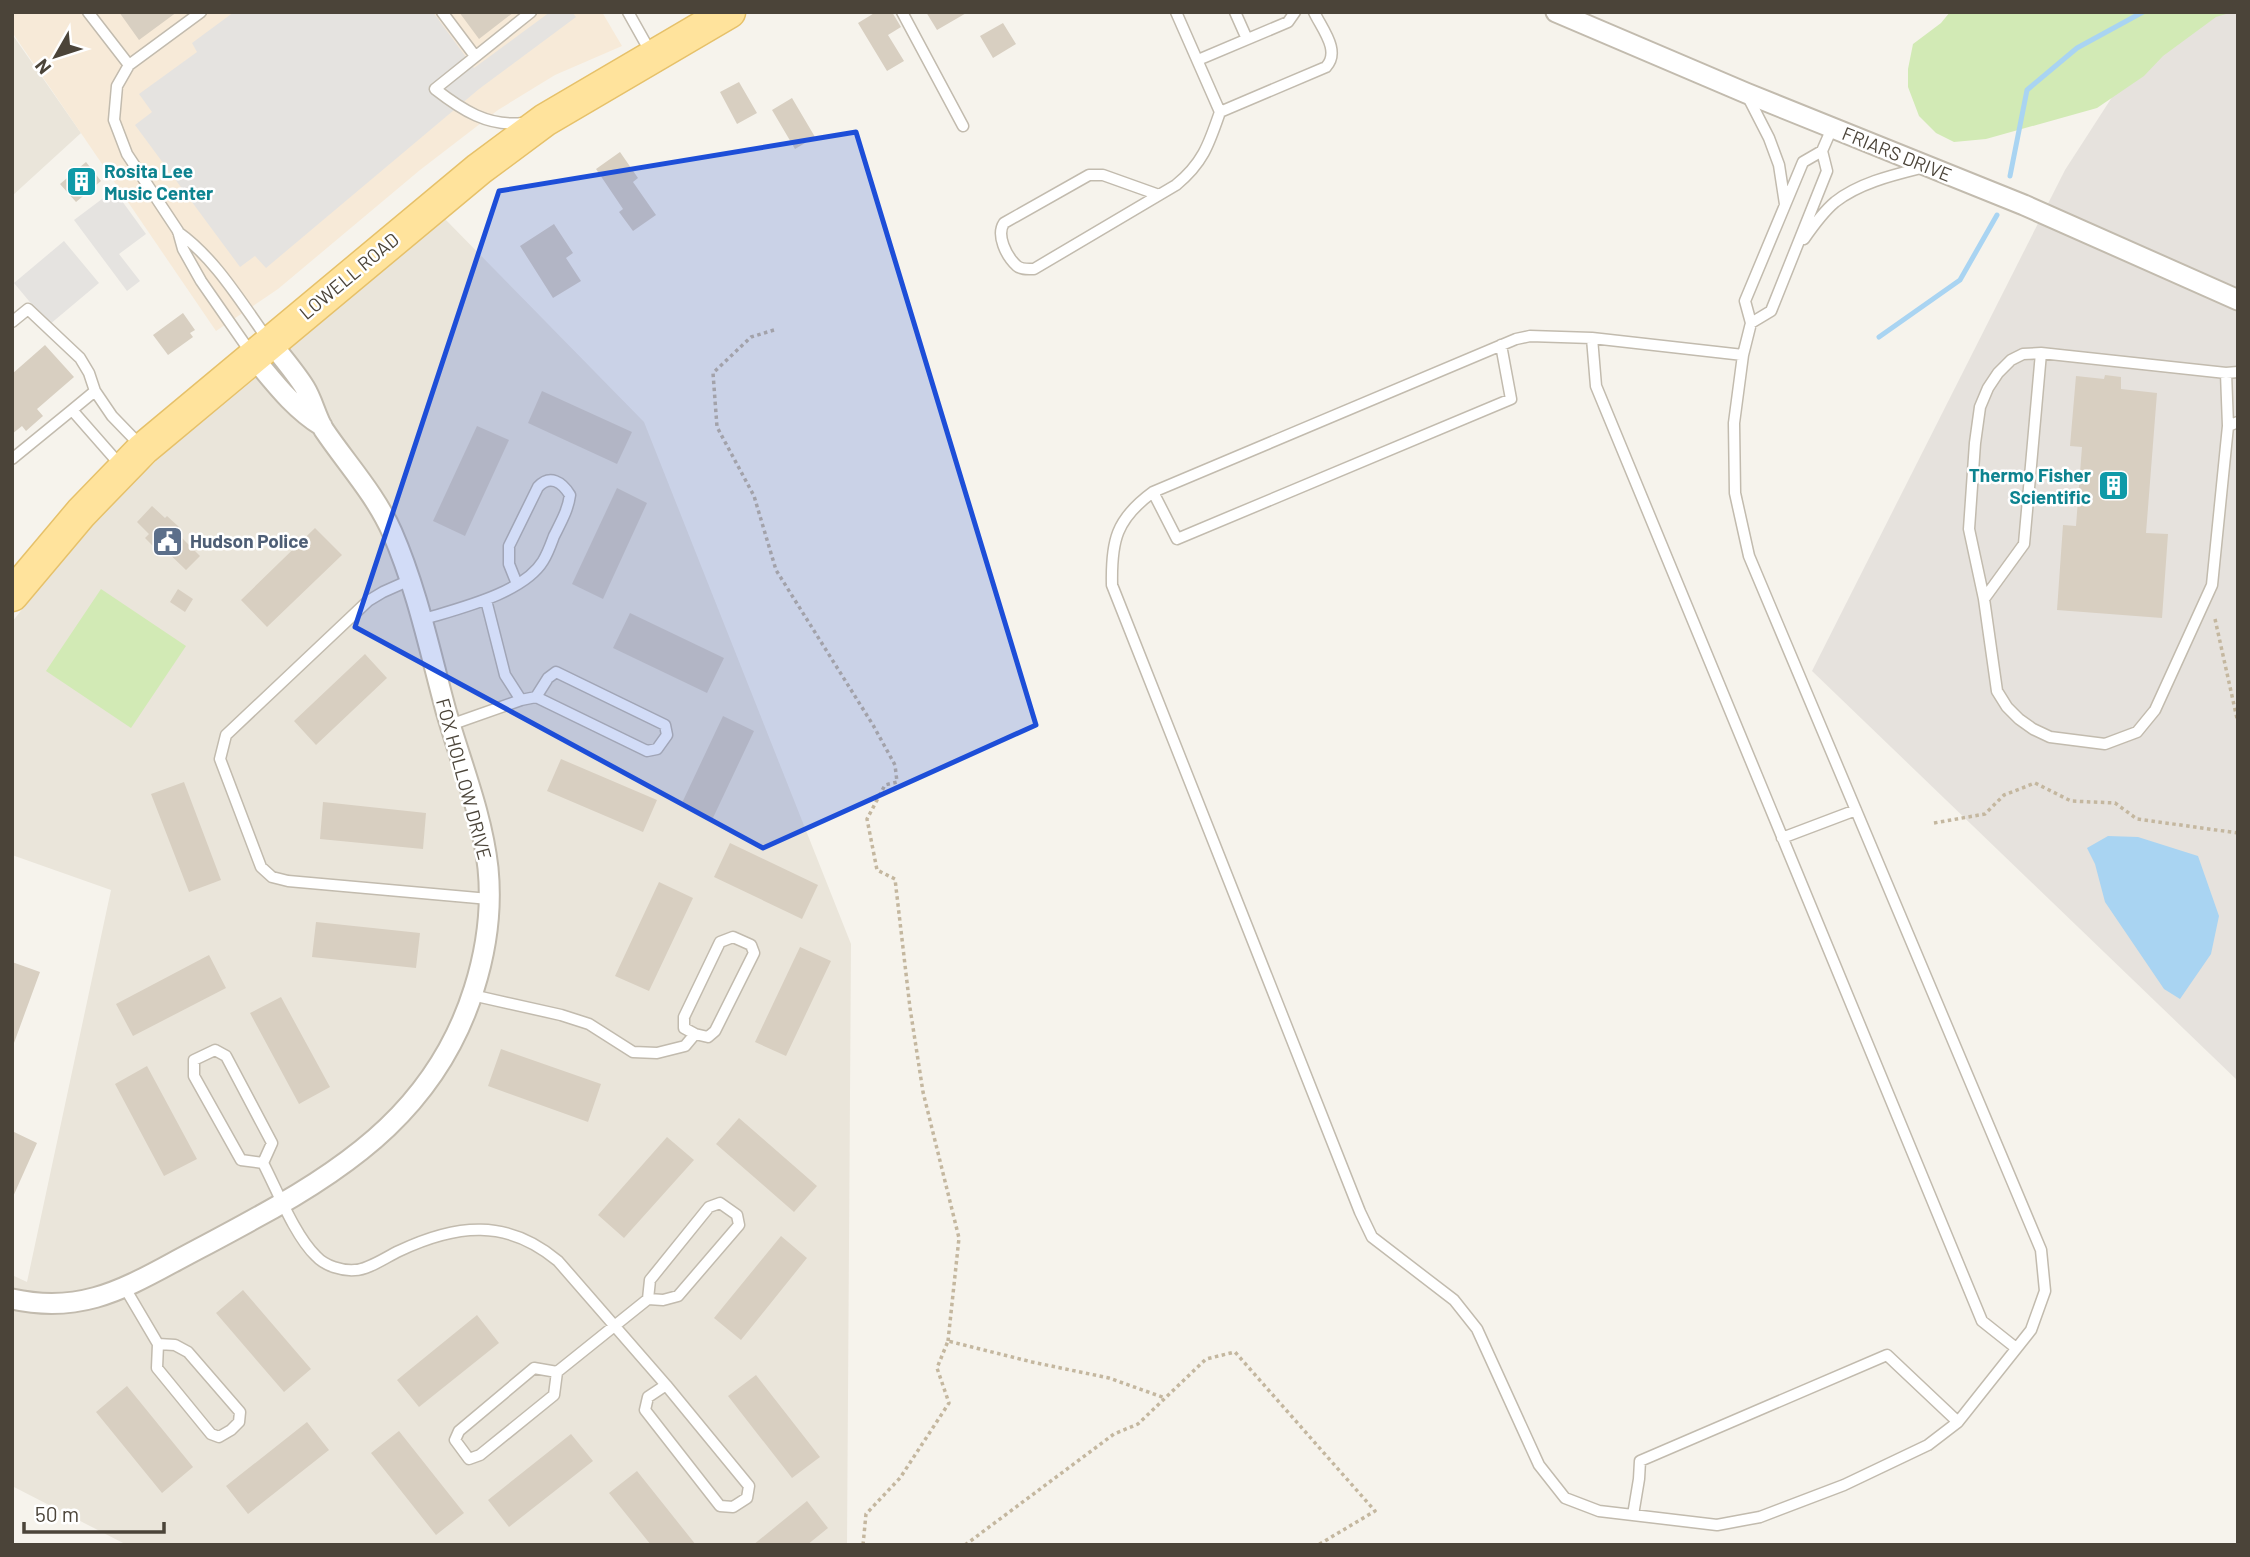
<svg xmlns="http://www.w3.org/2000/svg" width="2250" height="1557" font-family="Barlow,sans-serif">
	<rect width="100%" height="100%" fill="#f6f3ec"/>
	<!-- residential -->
	<path fill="#eae5da" d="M 12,34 L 81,133 L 12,196 Z
		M 445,219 L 644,422 L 851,944 L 847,1545 L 127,1545 L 12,1486 L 12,1275 L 27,1282 L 111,890 L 12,855 L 12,622 L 88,525 L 183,436 L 273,359 Z"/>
	<!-- commercial -->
	<path fill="#f7ead8" d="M 12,12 L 602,12 L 622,46 L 555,75 L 498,110 L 420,170 L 278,289 L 216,331 L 12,32 Z"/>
	<!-- industrial -->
	<path fill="#e6e2dd" d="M 2167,12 L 2238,12 L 2238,1081 L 1812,671 L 2065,170 Z"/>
	<!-- green -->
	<path fill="#d2eab5" d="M 1950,12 L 2233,12 L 2216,17 L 2163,56 L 2144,76 L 2097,108 L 1986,139 L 1954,142 L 1936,133 L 1919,116 L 1908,87 L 1908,69 L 1913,44 L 1941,23 Z
		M 101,589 L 186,646 L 131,728 L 46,671 Z"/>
	<!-- parking -->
	<path fill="#e5e3e0" d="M 234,12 L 433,12 L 474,68 L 550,12 L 572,12 L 576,17 L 479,89 L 266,268 L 255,256 L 240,267 L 135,125 L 152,112 L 139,94 L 197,52 L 192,43 Z
		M 114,190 L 146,234 L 119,254 L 140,281 L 127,291 L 74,220 Z
		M 64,241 L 99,283 L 49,325 L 14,283 Z"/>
	<!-- water -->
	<path fill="#a9d4f2" d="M 2108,836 L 2138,837 L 2198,856 L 2219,916 L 2211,954 L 2180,999 L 2164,989 L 2105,902 L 2095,864 L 2087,848 Z"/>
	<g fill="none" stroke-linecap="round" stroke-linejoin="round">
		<!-- stream -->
		<path stroke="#a9d4f2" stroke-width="5" d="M 2010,176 L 2027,90 L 2077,48 L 2143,12
			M 1879,337 L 1960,280 L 1997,215"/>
	</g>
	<!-- building -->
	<path fill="#d8cfc1" d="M 119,12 L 177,12 L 139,40 Z
		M 459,12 L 514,12 L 479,39 Z
		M 876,12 L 892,12 L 901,27 L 888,35 L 904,61 L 887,71 L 858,23 Z
		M 926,12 L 968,12 L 937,30 Z
		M 1003,23 L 1016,44 L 993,58 L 980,36 Z
		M 739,82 L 757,113 L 737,124 L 720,92 Z
		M 792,98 L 815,137 L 795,149 L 772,110 Z
		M 620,152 L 638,178 L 633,182 L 656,215 L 633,231 L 619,212 L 623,209 L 596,169 Z
		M 86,162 L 101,181 L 76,202 L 60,184 Z
		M 554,224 L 573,253 L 566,258 L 581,281 L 553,298 L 520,246 Z
		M 183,313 L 195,330 L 190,333 L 193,337 L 168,355 L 153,335 Z
		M 45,345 L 74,377 L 37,409 L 43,416 L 26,431 L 22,426 L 12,434 L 12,374 Z
		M 2105,375 L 2121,377 L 2121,389 L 2157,393 L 2146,533 L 2168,534 L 2162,618 L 2057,610 L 2063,525 L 2076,526 L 2082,447 L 2070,446 L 2076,376 L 2104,379 Z
		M 542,391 L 632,432 L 617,464 L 528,423 Z
		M 477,426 L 509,440 L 465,536 L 433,521 Z
		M 617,488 L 647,503 L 603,599 L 572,584 Z
		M 152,506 L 165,518 L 167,516 L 179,527 L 175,531 L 200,556 L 186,570 L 160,545 L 156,549 L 145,538 L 149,534 L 137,522 Z
		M 315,528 L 342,555 L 267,627 L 241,600 Z
		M 178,589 L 193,599 L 185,612 L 170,602 Z
		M 630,613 L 724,658 L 707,693 L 613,648 Z
		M 365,654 L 387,678 L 316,745 L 294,721 Z
		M 723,716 L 754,731 L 712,820 L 681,805 Z
		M 561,759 L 657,800 L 643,832 L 547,791 Z
		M 184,782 L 221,880 L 189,892 L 151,794 Z
		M 323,802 L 426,813 L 423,849 L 320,839 Z
		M 730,843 L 818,885 L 802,919 L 714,877 Z
		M 659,882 L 693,898 L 649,991 L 615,976 Z
		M 316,922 L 420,933 L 416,968 L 312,957 Z
		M 800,947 L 831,961 L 786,1056 L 755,1042 Z
		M 209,955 L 226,988 L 133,1036 L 116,1004 Z
		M 12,962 L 40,972 L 14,1043 L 12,1042 Z
		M 281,997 L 330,1087 L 299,1104 L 250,1013 Z
		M 501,1049 L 601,1084 L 588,1122 L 488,1086 Z
		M 147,1066 L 197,1159 L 164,1176 L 115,1084 Z
		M 739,1118 L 817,1186 L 794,1212 L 716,1144 Z
		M 12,1131 L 37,1143 L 12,1199 Z
		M 667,1137 L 694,1160 L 624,1238 L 598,1215 Z
		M 781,1236 L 807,1258 L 741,1340 L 714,1318 Z
		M 243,1290 L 311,1369 L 284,1392 L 216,1313 Z
		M 477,1315 L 499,1343 L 419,1407 L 397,1380 Z
		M 756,1375 L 820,1457 L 792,1478 L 728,1396 Z
		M 127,1386 L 193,1467 L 162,1493 L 96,1412 Z
		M 307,1422 L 329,1450 L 248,1514 L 226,1486 Z
		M 399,1431 L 464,1513 L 436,1535 L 371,1453 Z
		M 571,1434 L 593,1461 L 509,1527 L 488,1500 Z
		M 637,1471 L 696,1545 L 651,1545 L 609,1493 Z
		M 807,1501 L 828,1528 L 807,1545 L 753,1545 Z"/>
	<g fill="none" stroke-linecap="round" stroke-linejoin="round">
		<defs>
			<path id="service" d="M 88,12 L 129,65
				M 201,12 L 129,65 L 117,86 L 114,120 L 127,154 L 178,231 L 183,249 L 201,281 L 251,353
				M 442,12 L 475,56
				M 628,12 L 651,53
				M 902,12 L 963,126
				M 1235,12 L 1247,39
				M 1198,60 L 1288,22 L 1295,12
				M 1748,97 L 1769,138 L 1779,165 L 1785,204
				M 1220,112 L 1326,67 C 1341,51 1322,29 1314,12
				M 523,123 C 488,127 462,110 435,89 L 531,12
				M 1159,195 L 1103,175 L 1089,175 L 1004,223 C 996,235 1006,256 1017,266 C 1022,270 1028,269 1034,269 L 1176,185 C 1203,163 1209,144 1220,112 L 1176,12
				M 178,232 C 216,259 242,304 269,341
				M 1804,239 C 1813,226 1823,212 1835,202 C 1859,183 1893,175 1921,168
				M 12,322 L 28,309 L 80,358 L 89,373 L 95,391 L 112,416 L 141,446
				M 1751,323 L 1771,311 L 1827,171 L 1822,151 L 1832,128
				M 1592,338 L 1596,386 L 1982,1321 L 2016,1348
				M 1743,355 L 1592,338 L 1530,336 L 1516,339 L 1153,492 C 1116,519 1111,541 1112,585 L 1360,1212 L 1372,1237 L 1454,1300 L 1477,1329 L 1539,1465 L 1565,1498 L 1599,1511 L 1717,1525 L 1760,1517 L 1844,1485 L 1928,1445 L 1958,1422 L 2031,1330 L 2045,1291 L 2041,1250 L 1749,556 L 1735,493 L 1734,423 L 1743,355 L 1751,323 L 1745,301 L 1803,162 L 1822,151
				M 2226,373 L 2228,426 L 2238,422
				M 72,410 L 95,391
				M 2228,426 L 2212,585 L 2155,710 L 2137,732 L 2105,744 L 2050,737 L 2033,729 L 2019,719 L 2007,707 L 1997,691 L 1984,599 L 1969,529 L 1975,443 L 1980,407 L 1988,388 L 1998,373 L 2011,360 L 2023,354 L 2041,353 L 2226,373 L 2238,372
				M 12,459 L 72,410 L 122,467
				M 1153,492 L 1177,539 L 1511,399 L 1501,345
				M 410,580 L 383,592 L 368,601 L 226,735 L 220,759 L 261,867 L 272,877 L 288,881 L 489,899
				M 1984,599 L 2024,544 L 2041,353
				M 486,600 L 505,675 L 521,700 L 536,697 L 647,751 L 657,749 L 667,735 L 665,725 L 556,672 L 548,678 L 536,697
				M 421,620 C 456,609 523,594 543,561 C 548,553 551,544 554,536 C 561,522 568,510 570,495 C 562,482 550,474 538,487 L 509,546 L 509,564 L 517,584
				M 450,725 L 521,700
				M 1782,838 L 1856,810
				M 472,995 L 561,1015 L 589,1024 L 633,1052 L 657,1053 L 685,1046 L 695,1034 L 708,1037 L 715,1031 L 754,953 L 751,945 L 733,937 L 720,942 L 684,1017 L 684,1028 L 695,1034
				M 263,1163 L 241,1160 L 194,1076 L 194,1060 L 215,1050 L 226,1056 L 272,1143 L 263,1163 C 277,1190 295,1236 316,1256 C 325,1266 342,1271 355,1270 C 368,1270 386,1257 399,1251 C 456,1224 507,1218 558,1261 L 666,1385 L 648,1397 L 645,1410 L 720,1506 L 733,1507 L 747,1498 L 749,1486 L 666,1385
				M 125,1288 L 158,1344 L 157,1368 L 211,1434 L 219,1437 L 231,1430 L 239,1422 L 240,1412 L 188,1352 L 175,1345 L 158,1344
				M 557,1372 L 554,1395 L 480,1455 L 469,1459 L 455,1440 L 459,1431 L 534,1368 L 557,1372 L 648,1299 L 663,1300 L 678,1296 L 739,1225 L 737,1215 L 720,1203 L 709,1207 L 650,1280 L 648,1299
				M 1633,1515 L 1639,1479 L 1640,1461 L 1887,1355 L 1958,1422"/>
			<path id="minor" d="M 1556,12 L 1746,93 L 2024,205 L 2238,300
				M 253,357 C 274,382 293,408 322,426
				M 12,1299 C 76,1313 117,1293 172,1263 C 198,1249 225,1235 252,1220 C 353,1166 438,1104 474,989 C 486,951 492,908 488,868 C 482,814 461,763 446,711 C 430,652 417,589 392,532 C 375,494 347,464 324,430 C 316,417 313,401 305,388 C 295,372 282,357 270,342"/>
			<path id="primary" d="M 12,595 L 81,513 L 143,449 L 479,169 L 545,120 L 729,12"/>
		</defs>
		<!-- service casing -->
		<use href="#service" stroke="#c2bbae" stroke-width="13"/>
		<!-- minor casing -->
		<use href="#minor" stroke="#c2bbae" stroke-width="23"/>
		<!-- primary casing -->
		<use href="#primary" stroke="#e6c16a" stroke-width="35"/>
		<!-- path -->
		<path stroke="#c4b79f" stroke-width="3.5" stroke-dasharray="3.5 3.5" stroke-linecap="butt" d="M 774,330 L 751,337 L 713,373 L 717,427 L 754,496 L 776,570 L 873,725 L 895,765 L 897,782 L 885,785 L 867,819 L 877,870 L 895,879 L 910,1008 L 923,1092 L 959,1238 L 948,1341
			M 2215,619 L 2238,723
			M 1934,823 L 1985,814 L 2004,795 L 2035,783 L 2071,801 L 2115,803 L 2137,819 L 2238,833
			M 863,1545 L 866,1514 L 900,1478 L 949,1403 L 937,1368 L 948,1341 L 1032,1362 L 1109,1378 L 1165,1398
			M 965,1545 L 1114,1434 L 1138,1424 L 1206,1359 L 1235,1352 L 1375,1511 L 1318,1545"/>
		<!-- service -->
		<use href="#service" stroke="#fff" stroke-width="10"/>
		<!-- minor -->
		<use href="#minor" stroke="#fff" stroke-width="19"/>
		<!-- primary -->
		<use href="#primary" stroke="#ffe39c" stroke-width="32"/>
	</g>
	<!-- marked area -->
	<path fill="#1d4ed8" fill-opacity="0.2" stroke="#1d4ed8" stroke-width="5" stroke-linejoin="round" d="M 856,132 L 1036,725 L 763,848 L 355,627 L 499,191 Z"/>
	<!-- icons -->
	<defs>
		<symbol id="building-square" viewBox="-11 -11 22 22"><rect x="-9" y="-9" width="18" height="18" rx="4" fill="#0f9aa8" stroke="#fff"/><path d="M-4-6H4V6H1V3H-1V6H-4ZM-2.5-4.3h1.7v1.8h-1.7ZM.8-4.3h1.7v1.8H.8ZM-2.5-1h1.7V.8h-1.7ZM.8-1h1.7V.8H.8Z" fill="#fff"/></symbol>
		<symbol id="civic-square" viewBox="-11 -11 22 22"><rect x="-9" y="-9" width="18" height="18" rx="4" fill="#5c6f8a" stroke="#fff"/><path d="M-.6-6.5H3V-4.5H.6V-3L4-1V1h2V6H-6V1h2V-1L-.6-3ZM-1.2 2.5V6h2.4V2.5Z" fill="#fff"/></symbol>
	</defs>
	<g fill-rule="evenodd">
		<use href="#building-square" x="64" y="164" width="35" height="35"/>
		<use href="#building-square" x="2096" y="468" width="35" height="35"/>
		<use href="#civic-square" x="150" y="524" width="35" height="35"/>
	</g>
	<g text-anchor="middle" stroke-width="5" stroke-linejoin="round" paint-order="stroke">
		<!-- street labels -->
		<g font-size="19" fill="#4b4439" stroke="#fff">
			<text transform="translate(1897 154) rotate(22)" y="7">FRIARS DRIVE</text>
			<text transform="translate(349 276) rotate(-40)" y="7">LOWELL ROAD</text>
			<text transform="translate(464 779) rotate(75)" y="7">FOX HOLLOW DRIVE</text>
		</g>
		<!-- culture labels -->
		<g font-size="19" font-weight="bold" fill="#0d838f" stroke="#fff" text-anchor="start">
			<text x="104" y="178">Rosita Lee<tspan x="104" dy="22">Music Center</tspan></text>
			<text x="2091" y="482" text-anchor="end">Thermo Fisher<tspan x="2091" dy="22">Scientific</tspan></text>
		</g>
		<!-- service labels -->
		<g font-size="19" font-weight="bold" fill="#4e5e75" stroke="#fff" text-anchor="start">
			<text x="190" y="548">Hudson Police</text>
		</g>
	</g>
	<!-- border -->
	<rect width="2250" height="1557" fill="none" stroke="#4b4439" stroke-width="28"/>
	<!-- north arrow -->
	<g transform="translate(56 56) rotate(231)" stroke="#ffffff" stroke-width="5" paint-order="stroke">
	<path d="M0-5L12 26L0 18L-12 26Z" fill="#4b4439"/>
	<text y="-10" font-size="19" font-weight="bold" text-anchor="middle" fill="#4b4439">N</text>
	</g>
	<!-- scale -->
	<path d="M24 1522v10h140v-10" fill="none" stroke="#4b4439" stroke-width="3.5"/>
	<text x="35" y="1522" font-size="21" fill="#4b4439" stroke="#ffffff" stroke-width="5" paint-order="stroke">50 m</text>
</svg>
